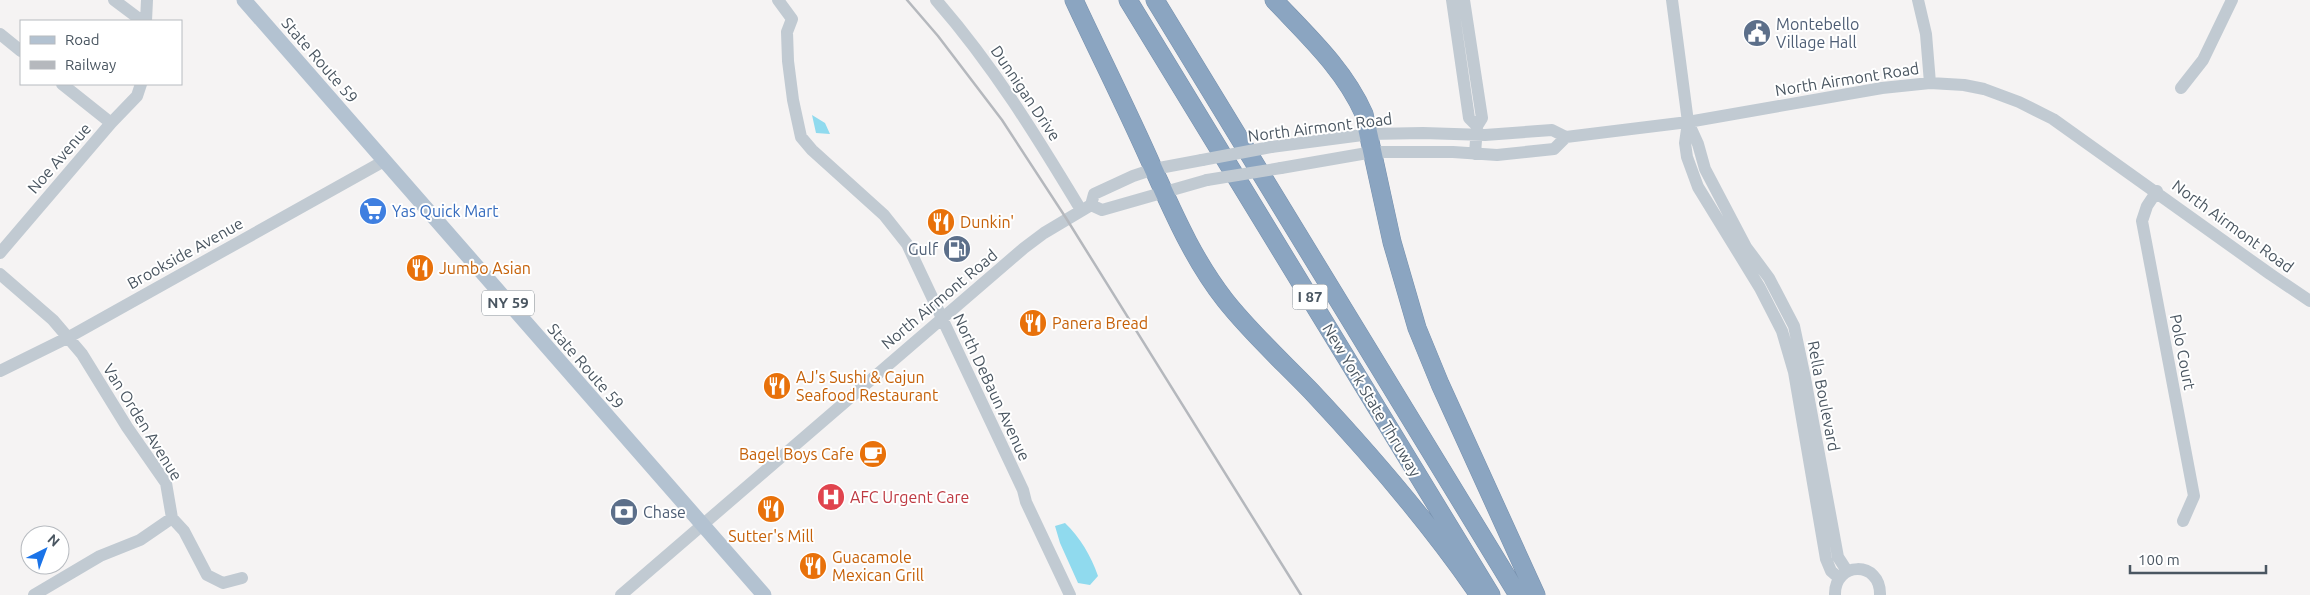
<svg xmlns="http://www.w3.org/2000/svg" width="2310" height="595" font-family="Ubuntu,sans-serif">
	<rect width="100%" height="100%" fill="#f5f3f3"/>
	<!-- water -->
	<path fill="#90daee" d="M 812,115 L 825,123 L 830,134 L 816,133 Z
		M 1065,523 C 1080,537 1091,556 1098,576 L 1090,585 L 1078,583 L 1060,543 L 1055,526 Z"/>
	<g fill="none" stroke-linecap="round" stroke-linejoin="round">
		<defs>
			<path id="highway" d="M 1074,0 C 1100,56 1128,111 1153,168 C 1174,214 1193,259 1225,300 C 1251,333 1282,361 1311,391 C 1371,455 1429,522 1479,595
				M 1128,0 L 1491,595
				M 1155,0 L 1518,595
				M 1274,0 C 1308,36 1344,69 1364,114 L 1392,242 L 1417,328 L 1440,384 L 1536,595"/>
		</defs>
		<!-- highway casing -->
		<use href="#highway" stroke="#7690ad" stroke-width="19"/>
		<!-- minor -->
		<path stroke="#c1cad2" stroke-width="12" d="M 114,0 L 142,21
			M 778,0 L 792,19 L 787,32 L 788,61 L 793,100 L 801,137 L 812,150 L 884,215 L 907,244 L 1023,490 L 1026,502 L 1070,595
			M 936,0 C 993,65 1037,137 1081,210
			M 1452,0 L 1469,118 L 1477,126
			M 1464,0 L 1482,118 L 1477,126 L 1475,154
			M 1672,0 L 1688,122 L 1685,143 L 1687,157 L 1698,187 L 1760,288 L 1782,331 L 1794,372 L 1826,559 L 1831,571 L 1839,578
			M 1918,0 L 1926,34 L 1930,83
			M 146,21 L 147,0
			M 0,34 L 21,51
			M 62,84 L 111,123
			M 2181,88 L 2203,60 L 2232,0
			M 1688,122 L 1698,144 L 1705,169 L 1746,247 L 1769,278 L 1794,326 L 1805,378 L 1838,557 L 1847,571
			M 1271,147 L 1370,134 L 1423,133 L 1485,135 L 1552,130 L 1566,137 L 1688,122 L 1882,88 L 1930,83 L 1964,85 L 1984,89 L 2019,102 L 2053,119 L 2270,274 L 2310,301
			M 1281,168 L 1373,152 L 1453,152 L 1497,155 L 1554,149 L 1566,137
			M 2157,191 L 2147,206 L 2142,221 L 2194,496 L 2183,521
			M 1091,205 L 1102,210 L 1207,180
			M 0,253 L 111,123 L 137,96 L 141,84
			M 0,274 L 53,320 L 82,354 L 127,427 L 166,483 L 172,518 L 184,531 L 207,575 L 223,583 L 242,578
			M 0,371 L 69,337 L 384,161
			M 34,595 L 100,556 L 140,540 L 172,518
			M 621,595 L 1024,248 L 1044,233 L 1091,205 L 1094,194 L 1133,176 L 1154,169 L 1202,160
			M 1835,595 C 1834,561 1881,560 1880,595"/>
		<!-- major -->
		<path stroke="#b3c2d1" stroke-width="15" d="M 244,0 L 764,595"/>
		<!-- highway -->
		<use href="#highway" stroke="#8ba5c1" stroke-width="18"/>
		<!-- rail -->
		<path stroke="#b5b8bd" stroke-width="2.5" d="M 907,0 L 938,36 L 1002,120 L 1066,218 L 1301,595"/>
		<!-- minor-bridge -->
		<path stroke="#c1cad2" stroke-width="12" d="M 1202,160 L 1271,147
			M 1207,180 L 1281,168"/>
	</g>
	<!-- icons -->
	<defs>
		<symbol id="civic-disc" viewBox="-11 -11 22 22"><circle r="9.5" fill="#5c6f8a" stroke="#fff"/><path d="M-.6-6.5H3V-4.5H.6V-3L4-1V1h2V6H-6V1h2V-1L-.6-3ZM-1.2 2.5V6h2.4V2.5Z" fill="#fff"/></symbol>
		<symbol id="supermarket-disc" viewBox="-11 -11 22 22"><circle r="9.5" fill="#3f7fe0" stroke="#fff"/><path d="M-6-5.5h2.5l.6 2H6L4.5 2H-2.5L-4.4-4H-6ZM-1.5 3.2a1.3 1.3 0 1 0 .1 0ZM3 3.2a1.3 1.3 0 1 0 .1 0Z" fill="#fff"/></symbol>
		<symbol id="restaurant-disc" viewBox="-11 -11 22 22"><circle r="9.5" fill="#e8710a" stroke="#fff"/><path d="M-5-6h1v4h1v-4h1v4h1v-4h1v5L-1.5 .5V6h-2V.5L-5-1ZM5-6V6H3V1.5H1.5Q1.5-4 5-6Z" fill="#fff"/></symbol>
		<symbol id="fuel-disc" viewBox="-11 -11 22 22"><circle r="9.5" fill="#5c6f8a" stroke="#fff"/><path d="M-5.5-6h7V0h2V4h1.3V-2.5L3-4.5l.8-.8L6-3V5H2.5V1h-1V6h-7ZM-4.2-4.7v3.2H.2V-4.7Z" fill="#fff"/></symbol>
		<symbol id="cafe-disc" viewBox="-11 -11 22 22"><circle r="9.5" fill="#e8710a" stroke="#fff"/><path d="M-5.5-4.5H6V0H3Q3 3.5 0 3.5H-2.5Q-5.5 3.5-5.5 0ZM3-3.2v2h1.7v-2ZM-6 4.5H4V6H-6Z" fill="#fff"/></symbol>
		<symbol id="hospital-disc" viewBox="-11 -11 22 22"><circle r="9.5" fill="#e0444e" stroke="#fff"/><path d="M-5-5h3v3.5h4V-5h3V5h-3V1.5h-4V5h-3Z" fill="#fff"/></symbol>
		<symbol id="bank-disc" viewBox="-11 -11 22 22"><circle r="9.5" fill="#5c6f8a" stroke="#fff"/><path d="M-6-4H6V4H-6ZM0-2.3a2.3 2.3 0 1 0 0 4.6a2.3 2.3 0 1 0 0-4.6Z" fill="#fff"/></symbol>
	</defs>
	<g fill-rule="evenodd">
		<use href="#civic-disc" x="1741" y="17" width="32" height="32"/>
		<use href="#supermarket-disc" x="357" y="195" width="32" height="32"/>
		<use href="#restaurant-disc" x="925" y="206" width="32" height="32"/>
		<use href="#fuel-disc" x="941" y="233" width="32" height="32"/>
		<use href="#restaurant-disc" x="404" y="252" width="32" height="32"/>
		<use href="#restaurant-disc" x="1017" y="307" width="32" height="32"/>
		<use href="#restaurant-disc" x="761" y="370" width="32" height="32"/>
		<use href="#cafe-disc" x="857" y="438" width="32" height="32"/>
		<use href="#hospital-disc" x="815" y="481" width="32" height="32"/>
		<use href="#restaurant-disc" x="755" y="493" width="32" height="32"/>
		<use href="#bank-disc" x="608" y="496" width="32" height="32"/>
		<use href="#restaurant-disc" x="797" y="550" width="32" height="32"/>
	</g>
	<g text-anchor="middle" stroke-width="4" stroke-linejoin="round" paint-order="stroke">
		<!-- shield labels -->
		<g fill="#fff" stroke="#808990" stroke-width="1">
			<rect x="1292.5" y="284.5" width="35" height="25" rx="4"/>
			<rect x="482" y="290.5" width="52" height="25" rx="4"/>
		</g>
		<g font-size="15" font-weight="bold" fill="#4a5661">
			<text x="1310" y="302">I 87</text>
			<text x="508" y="308">NY 59</text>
		</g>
		<!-- service labels -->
		<g font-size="16" fill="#4e5e75" stroke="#fff" text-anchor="start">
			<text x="1776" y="30">Montebello<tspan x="1776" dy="18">Village Hall</tspan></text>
			<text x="938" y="255" text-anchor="end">Gulf</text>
			<text x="643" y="518">Chase</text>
		</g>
		<!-- street labels -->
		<g font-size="16" fill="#4a5661" stroke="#fff">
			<text transform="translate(320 60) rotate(49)" y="6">State Route 59</text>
			<text transform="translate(1847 79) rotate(-9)" y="6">North Airmont Road</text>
			<text transform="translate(1026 93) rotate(56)" y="6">Dunnigan Drive</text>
			<text transform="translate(1320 127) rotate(-7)" y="6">North Airmont Road</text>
			<text transform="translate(59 158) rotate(-49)" y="6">Noe Avenue</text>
			<text transform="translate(2233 226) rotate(36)" y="6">North Airmont Road</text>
			<text transform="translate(185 253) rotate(-29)" y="6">Brookside Avenue</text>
			<text transform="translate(939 299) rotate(-40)" y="6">North Airmont Road</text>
			<text transform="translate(2183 352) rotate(79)" y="6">Polo Court</text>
			<text transform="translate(586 366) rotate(49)" y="6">State Route 59</text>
			<text transform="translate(992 387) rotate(65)" y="6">North DeBaun Avenue</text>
			<text transform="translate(1824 396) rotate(79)" y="6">Rella Boulevard</text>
			<text transform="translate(1372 400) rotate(59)" y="6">New York State Thruway</text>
			<text transform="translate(143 422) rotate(58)" y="6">Van Orden Avenue</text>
		</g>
		<!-- shop labels -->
		<g font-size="16" fill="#366cbe" stroke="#fff" text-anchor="start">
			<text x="392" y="217">Yas Quick Mart</text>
		</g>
		<!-- food labels -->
		<g font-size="16" fill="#c56008" stroke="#fff" text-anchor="start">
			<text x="960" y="228">Dunkin'</text>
			<text x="439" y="274">Jumbo Asian</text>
			<text x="1052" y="329">Panera Bread</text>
			<text x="796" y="383">AJ's Sushi &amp; Cajun<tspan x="796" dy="18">Seafood Restaurant</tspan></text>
			<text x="854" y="460" text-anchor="end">Bagel Boys Cafe</text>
			<text x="771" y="542" text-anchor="middle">Sutter's Mill</text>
			<text x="832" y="563">Guacamole<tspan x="832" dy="18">Mexican Grill</tspan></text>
		</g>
		<!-- health labels -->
		<g font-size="16" fill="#be3a42" stroke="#fff" text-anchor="start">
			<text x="850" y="503">AFC Urgent Care</text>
		</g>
	</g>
	<!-- legend -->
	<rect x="20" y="20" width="162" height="65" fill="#ffffff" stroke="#b7bbc0"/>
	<rect x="30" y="36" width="25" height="8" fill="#b3c2d1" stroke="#b7bbc0"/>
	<text x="65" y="45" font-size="15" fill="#4a5661">Road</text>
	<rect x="30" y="61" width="25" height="8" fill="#b5b8bd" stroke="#b7bbc0"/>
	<text x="65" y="70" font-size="15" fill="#4a5661">Railway</text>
	<!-- north arrow -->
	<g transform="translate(45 550) rotate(42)"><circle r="24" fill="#ffffff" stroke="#b7bbc0"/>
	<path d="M0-4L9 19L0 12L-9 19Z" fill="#1a73e8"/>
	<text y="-8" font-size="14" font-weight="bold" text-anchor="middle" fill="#4a5661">N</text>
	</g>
	<!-- scale -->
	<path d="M2130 565v8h136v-8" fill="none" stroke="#4a5661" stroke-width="2.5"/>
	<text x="2138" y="565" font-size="15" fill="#4a5661" stroke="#ffffff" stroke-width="4" paint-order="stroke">100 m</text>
</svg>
